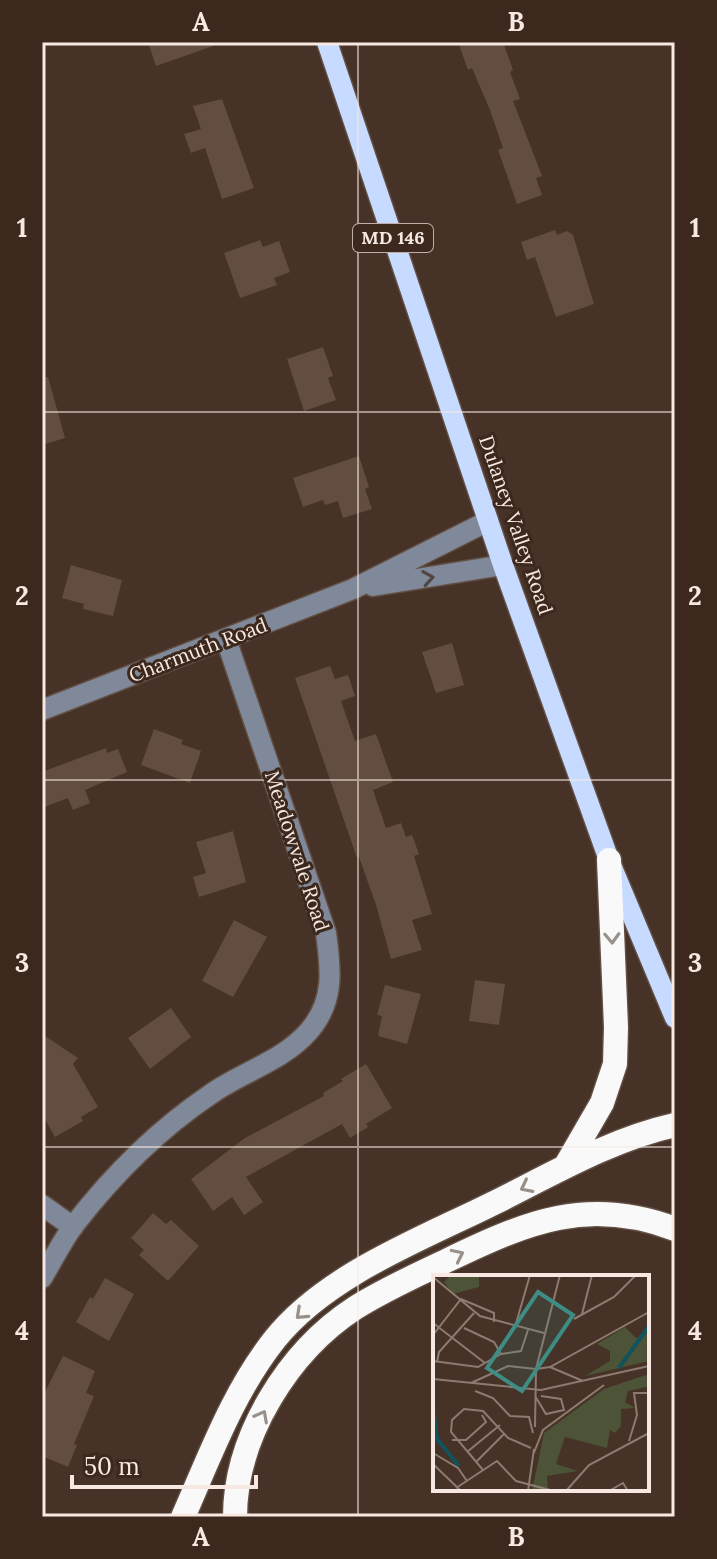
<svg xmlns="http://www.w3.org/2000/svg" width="717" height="1559" font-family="Lora,serif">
	<rect width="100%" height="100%" fill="#463226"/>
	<!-- building -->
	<path fill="#634d41" d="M 148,42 L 216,42 L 216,45 L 156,66 Z
		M 458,42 L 503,42 L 513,70 L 510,72 L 520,99 L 513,101 L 542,176 L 536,178 L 542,195 L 517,204 L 498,150 L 503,148 L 490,110 L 472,68 L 468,70 Z
		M 222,99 L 254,188 L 222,199 L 205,148 L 191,153 L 184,134 L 201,129 L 193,106 Z
		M 555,230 L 557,235 L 567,231 L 573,235 L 594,304 L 556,317 L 535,257 L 527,260 L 521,242 Z
		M 260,240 L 263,247 L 279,241 L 290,272 L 274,278 L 277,285 L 240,298 L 224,253 Z
		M 323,347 L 333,376 L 328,378 L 336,400 L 304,411 L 287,359 Z
		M 48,377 L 65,438 L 42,445 L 42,378 Z
		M 359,456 L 369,487 L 365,489 L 372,509 L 343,518 L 338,501 L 325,505 L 323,500 L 303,507 L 293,478 Z
		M 71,565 L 122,580 L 113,616 L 83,609 L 84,604 L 62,598 Z
		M 452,643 L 464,685 L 436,693 L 422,652 Z
		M 330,666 L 335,679 L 348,675 L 355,696 L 341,701 L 355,741 L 376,734 L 393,782 L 373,790 L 386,828 L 401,823 L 406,837 L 412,835 L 419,854 L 414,856 L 432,914 L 412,920 L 422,950 L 391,959 L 376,905 L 359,857 L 357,858 L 295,678 Z
		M 154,729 L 183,740 L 181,744 L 201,751 L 190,783 L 141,765 Z
		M 106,748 L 107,753 L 118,749 L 127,772 L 85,790 L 90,803 L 73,810 L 68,798 L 42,808 L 42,772 Z
		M 233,831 L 246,882 L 199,897 L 193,877 L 206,873 L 196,842 Z
		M 234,920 L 267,937 L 233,997 L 202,981 Z
		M 475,980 L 505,984 L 499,1025 L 469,1021 Z
		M 385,985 L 421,994 L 407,1044 L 378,1036 L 382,1016 L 377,1015 Z
		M 171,1008 L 191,1037 L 150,1069 L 128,1038 Z
		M 42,1034 L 78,1058 L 73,1064 L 98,1107 L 81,1117 L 83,1121 L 55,1137 L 42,1114 Z
		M 366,1064 L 392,1108 L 366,1124 L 368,1127 L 350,1138 L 342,1124 L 246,1177 L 263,1202 L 244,1215 L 232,1197 L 213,1211 L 191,1179 L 245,1138 L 324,1096 L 323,1093 L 343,1081 L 341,1079 Z
		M 153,1213 L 166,1224 L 171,1220 L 199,1246 L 168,1281 L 139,1255 L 144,1250 L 131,1238 Z
		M 105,1278 L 134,1294 L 109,1341 L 76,1322 L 90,1297 L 93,1299 Z
		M 63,1356 L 95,1371 L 86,1393 L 94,1396 L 74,1444 L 77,1445 L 68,1467 L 42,1456 L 42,1398 Z"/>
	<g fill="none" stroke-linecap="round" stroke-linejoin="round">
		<defs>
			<path id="minor" d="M 373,586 L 503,565
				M 42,710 L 353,589 L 488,521
				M 42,1205 L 73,1227
				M 42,1278 C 53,1260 62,1241 74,1225 C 112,1176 159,1129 211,1094 C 242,1072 283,1061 309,1031 C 335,1001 331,969 326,933 L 226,639"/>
			<path id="major" d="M 327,42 L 503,565 L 609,860 L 675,1018"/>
			<path id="highway" d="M 565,1167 L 602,1103 L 615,1064 L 616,1027 L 609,860
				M 183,1517 C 210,1456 233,1392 275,1339 C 327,1274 424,1238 496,1202 C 554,1173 612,1139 675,1125
				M 235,1517 C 235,1436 289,1351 355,1308 C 385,1289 417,1275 448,1260 C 527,1222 588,1196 675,1229"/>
		</defs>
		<!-- minor casing -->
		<use href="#minor" stroke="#624f44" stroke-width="23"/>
		<!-- major casing -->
		<use href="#major" stroke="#624f44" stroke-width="23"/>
		<!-- highway casing -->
		<use href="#highway" stroke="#624f44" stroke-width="27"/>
		<!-- minor -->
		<use href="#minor" stroke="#80899a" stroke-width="20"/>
		<!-- major -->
		<use href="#major" stroke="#c7daff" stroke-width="20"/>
		<!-- highway -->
		<use href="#highway" stroke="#f9f9f9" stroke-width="24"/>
	</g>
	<!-- one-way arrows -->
	<defs><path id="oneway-chevron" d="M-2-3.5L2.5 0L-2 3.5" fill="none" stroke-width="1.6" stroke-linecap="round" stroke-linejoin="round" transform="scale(2)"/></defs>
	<use stroke="#504542" href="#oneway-chevron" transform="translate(428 578) rotate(-9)"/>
	<g stroke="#9a908a">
		<use href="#oneway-chevron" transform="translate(612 938) rotate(88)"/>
		<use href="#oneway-chevron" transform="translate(526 1187) rotate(153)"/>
		<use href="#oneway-chevron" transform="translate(458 1255) rotate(-26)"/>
		<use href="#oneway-chevron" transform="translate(301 1314) rotate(137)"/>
		<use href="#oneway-chevron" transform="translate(262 1416) rotate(-62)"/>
	</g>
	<!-- grid -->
	<path fill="none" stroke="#f7e9e2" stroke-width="2" stroke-opacity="0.55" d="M 358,42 L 358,1517M 42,412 L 675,412M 42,780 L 675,780M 42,1147 L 675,1147"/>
	<g text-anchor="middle" stroke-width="6" stroke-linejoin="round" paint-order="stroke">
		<!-- shield labels -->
		<rect fill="#3c281c" stroke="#bfafa7" stroke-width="2" x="353" y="224" width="80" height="28" rx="6"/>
		<g font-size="18" font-weight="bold" fill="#f7e9e2">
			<text x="393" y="244">MD 146</text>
		</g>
		<!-- street labels -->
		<g font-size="20" fill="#f7e9e2" stroke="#3c281c">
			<text transform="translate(516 525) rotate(71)" y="7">Dulaney Valley Road</text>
			<text transform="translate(198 650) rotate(-21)" y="7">Charmuth Road</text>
			<text transform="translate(297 851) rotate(72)" y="7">Meadowvale Road</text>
		</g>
	</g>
	<!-- overview -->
	<g transform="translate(433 1275)">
		<rect width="216" height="216" fill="#463226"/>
		<path d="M 18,0 L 46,0 L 46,12 L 20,19 L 11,7 ZM 192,52 L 203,63 L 216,58 L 216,86 L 152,101 L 177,86 L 177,76 L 164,69 ZM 216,99 L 214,112 L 195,116 L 192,127 L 202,133 L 188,134 L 188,151 L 182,158 L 177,155 L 174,173 L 132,162 L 123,189 L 145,196 L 114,201 L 115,216 L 99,216 L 111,158 L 171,114 Z" fill="#4c5336"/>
		<path fill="none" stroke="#11535d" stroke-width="4" d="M 186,93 L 216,51M 0,132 L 4,164 L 26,191"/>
		<path fill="none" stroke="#8d7b71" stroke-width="2" d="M 0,2 L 47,41 L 111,58M 149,39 L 159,0M 141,44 L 181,22 L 203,0M 0,48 L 52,88M 82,52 L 97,0M 31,53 L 61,67 L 68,79M 0,60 L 28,24 L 61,38 L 61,47M 0,86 L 45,92 L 68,79 L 88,76 L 95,55M 4,87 L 6,77 L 41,38M 117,92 L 150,106M 103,94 L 117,92 L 216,37M 0,104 L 108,115 L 216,91M 38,108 L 75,91 L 103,94M 42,116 L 60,123 L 77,141 L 96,142 L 100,158M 102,121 L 113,139 L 131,135 L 128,124 L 108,121M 102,152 L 103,94 L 127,0M 19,165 L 33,165 L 53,147 L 49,140M 196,166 L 204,140 L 201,118 L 216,118M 34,177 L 67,150M 0,178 L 25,193 L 34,206M 100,180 L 110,155 L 171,110M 43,187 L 71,159M 0,189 L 28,216M 50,195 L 18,157 L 19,145 L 31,134 L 50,136 L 75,163 L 98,173M 23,213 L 64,186 L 83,206 L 121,216M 95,216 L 101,174M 133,216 L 156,190 L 216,158M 176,216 L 190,208 L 195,216"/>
		<path fill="#3d8d85" fill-opacity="0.15" stroke="#3d8d85" stroke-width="4" d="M 105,17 L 140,40 L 89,116 L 54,93 Z"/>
		<rect width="216" height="216" fill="none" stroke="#f7e9e2" stroke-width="4"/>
	</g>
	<!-- border -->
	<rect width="717" height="1559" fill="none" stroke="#3c281c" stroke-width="88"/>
	<!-- scale -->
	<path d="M72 1475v12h184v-12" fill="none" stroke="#f7e9e2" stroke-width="4"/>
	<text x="84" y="1475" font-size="24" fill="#f7e9e2" stroke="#3c281c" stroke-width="6" paint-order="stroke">50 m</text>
	<rect x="44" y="44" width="629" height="1471" fill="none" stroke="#f7e9e2" stroke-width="3"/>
	<g font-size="26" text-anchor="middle" font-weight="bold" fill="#f7e9e2">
		<text x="201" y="31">A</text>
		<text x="516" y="31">B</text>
		<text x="22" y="237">1</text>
		<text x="695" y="237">1</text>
		<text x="22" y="605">2</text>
		<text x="695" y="605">2</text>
		<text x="22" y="972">3</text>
		<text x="695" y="972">3</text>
		<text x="22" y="1340">4</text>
		<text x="695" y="1340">4</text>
		<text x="201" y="1546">A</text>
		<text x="516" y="1546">B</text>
	</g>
</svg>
